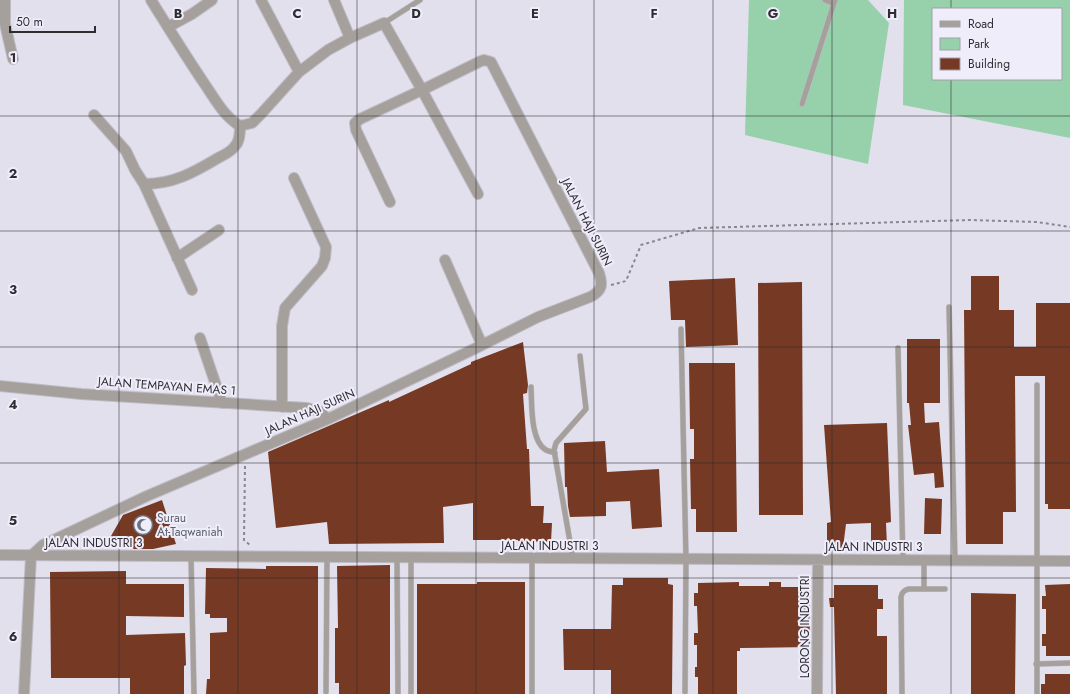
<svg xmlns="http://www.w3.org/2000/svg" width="1070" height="694" font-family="Jost,sans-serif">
	<rect width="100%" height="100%" fill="#e3e0ed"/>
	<!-- green -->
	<path fill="#96d1ab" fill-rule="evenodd" d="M 749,0 L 868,0 L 889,23 L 868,164 L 745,135 Z
		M 904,0 L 1070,0 L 1070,138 L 903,105 ZM 933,9 L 1061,9 L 1061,79 L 933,79 Z"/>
	<!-- building -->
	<path fill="#763923" d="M 971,276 L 999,276 L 999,310 L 1014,310 L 1014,347 L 1036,347 L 1036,303 L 1070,303 L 1070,509 L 1048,509 L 1048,504 L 1045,504 L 1045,376 L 1015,376 L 1016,512 L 1003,512 L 1003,544 L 966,544 L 964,310 L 971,310 Z
		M 735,278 L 738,345 L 686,347 L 685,320 L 671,320 L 669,281 Z
		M 802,282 L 803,515 L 759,515 L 758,283 Z
		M 907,339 L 940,339 L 940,403 L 924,403 L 925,423 L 939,422 L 944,487 L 935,488 L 934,473 L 914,475 L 908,425 L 911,425 L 909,403 L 907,403 Z
		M 523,342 L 528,385 L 527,393 L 523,394 L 527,449 L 529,449 L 531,506 L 544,506 L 543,523 L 552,523 L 551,542 L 518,541 L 518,540 L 473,540 L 473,503 L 443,507 L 444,543 L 329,544 L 327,522 L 276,528 L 268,452 L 389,400 L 389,402 L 471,364 L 471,362 Z
		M 689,363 L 735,363 L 737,532 L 696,532 L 696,509 L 691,509 L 690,459 L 694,459 L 694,429 L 690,429 Z
		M 887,423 L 891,522 L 886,523 L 887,546 L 871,546 L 871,523 L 846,524 L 843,548 L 827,547 L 827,523 L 831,522 L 824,425 Z
		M 605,441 L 607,472 L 659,469 L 662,527 L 632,529 L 630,501 L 606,502 L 606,516 L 570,517 L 568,506 L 567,487 L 565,487 L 564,443 Z
		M 925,498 L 942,499 L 941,534 L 924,534 Z
		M 162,500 L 176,544 L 153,549 L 134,549 L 111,536 L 123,515 Z
		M 390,565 L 390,694 L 339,694 L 339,683 L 335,683 L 335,628 L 338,628 L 337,566 Z
		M 266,566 L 318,566 L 318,694 L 206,694 L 207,679 L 210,679 L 210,633 L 227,632 L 227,618 L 210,618 L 210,614 L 205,614 L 206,568 L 266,569 Z
		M 126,571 L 126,584 L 184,584 L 184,617 L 126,616 L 126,635 L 185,633 L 186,665 L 184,666 L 184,694 L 130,694 L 130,678 L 51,678 L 50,572 Z
		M 623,578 L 668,578 L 668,584 L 673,585 L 672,694 L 611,694 L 611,670 L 564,670 L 563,629 L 611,629 L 612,585 L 623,585 Z
		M 477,582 L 525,582 L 525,694 L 417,694 L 417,584 L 477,584 Z
		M 739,582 L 739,586 L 769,586 L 769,582 L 781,582 L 781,587 L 809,587 L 810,647 L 740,648 L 740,651 L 737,651 L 737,694 L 698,694 L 698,677 L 695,677 L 695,667 L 697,667 L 697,645 L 694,645 L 694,633 L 698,633 L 697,606 L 694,606 L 694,593 L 698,593 L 698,583 Z
		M 1070,584 L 1070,656 L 1046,656 L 1046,646 L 1042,646 L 1042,634 L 1046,634 L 1046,609 L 1042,609 L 1042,596 L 1046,596 L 1045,585 Z
		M 834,585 L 878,585 L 878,599 L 883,599 L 883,609 L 877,609 L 877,636 L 887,636 L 887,694 L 836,694 L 834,607 L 830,607 L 829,598 L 834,598 Z
		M 971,593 L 1016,594 L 1015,694 L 971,694 Z
		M 1045,674 L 1070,674 L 1070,694 L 1041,694 L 1041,684 L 1045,684 Z"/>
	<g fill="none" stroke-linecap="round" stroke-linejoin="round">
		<defs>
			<path id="lane" d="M 825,0 L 834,4
				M 384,23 L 420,0
				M 802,104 L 835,0
				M 949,307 L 955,561
				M 681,329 L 686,559 L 685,692
				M 898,348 L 903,561
				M 531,387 C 532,403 530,441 546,450 C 548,451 552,452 555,453
				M 191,557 L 194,694
				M 397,558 L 398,694
				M 411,558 L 411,694
				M 532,559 L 532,694
				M 573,559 L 554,450 L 556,443 L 586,409 L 580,356
				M 924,561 L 924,588
				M 1036,664 L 1070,663
				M 326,692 L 327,558
				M 902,694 L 901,597 C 902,592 904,590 909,589 L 945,589
				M 1037,694 L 1037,385"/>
			<path id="street" d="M 5,0 L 5,24 L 13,59
				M 261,0 L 299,72
				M 334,0 L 350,38
				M 168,27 L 192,14 L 212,0
				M 94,115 L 126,151 L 135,170 L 144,184
				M 390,202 L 356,130 L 355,123 L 360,119 L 422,90 L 478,194
				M 177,258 L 219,230
				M 445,260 L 482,345
				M 192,290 L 144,184 C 173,184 193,173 218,158 C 224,155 231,152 235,146 C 240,141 240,132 240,126
				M 200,338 L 222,403
				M 0,386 L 81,394 L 307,408 L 319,411 L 328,419
				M 282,407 L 282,326 L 285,308 L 322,266 L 325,258 L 326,247 L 294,178
				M 0,555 L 1070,561
				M 31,556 L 43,545 L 147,496 L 328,419 L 474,349 L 538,317 L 590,297 C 602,291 603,285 599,273 L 491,62 L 484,60 L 481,61 L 422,90 L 384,23 L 350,38 L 328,50 L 299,72 L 261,114 L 252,123 L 240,126 C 225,117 216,101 206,86 C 187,58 169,29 151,0
				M 24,694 L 31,556
				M 817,694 L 818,560"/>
		</defs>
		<!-- lane casing -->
		<use href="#lane" stroke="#bfbcc7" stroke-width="6"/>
		<!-- street casing -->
		<use href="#street" stroke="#bfbcc7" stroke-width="12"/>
		<!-- path -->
		<path stroke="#88868f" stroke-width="2" stroke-dasharray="3 3" stroke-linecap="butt" d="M 611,285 L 626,281 L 641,245 L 699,228 L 970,220 L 1037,222 L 1070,227
			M 245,466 L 244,540 L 251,546"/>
		<!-- lane -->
		<use href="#lane" stroke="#a5a09c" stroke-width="5"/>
		<!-- street -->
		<use href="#street" stroke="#a5a09c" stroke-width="10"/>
	</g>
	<!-- grid -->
	<path fill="none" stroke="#2d2c31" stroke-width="1" stroke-opacity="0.55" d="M 119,0 L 119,694M 238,0 L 238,694M 357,0 L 357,694M 476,0 L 476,694M 594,0 L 594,694M 713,0 L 713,694M 832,0 L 832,694M 951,0 L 951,9M 951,79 L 951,694M 0,116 L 1070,116M 0,231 L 1070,231M 0,347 L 1070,347M 0,463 L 1070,463M 0,578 L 1070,578"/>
	<!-- icons -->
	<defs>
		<symbol id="mosque-ring" viewBox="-11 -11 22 22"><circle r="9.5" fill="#f0edfb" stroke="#6b7280" stroke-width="1.5"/><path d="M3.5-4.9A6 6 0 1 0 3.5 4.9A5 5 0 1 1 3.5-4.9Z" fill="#6b7280"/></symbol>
	</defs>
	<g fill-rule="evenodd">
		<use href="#mosque-ring" x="132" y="514" width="22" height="22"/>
	</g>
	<g text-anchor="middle" stroke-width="4" stroke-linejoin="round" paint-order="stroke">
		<!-- street labels -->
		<g font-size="12" fill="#2d2c31" stroke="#f0edfb">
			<text transform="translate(587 222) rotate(63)" y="4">JALAN HAJI SURIN</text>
			<text transform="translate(167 386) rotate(4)" y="4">JALAN TEMPAYAN EMAS 1</text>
			<text transform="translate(310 412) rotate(-24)" y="4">JALAN HAJI SURIN</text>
			<text x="94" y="547">JALAN INDUSTRI 3</text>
			<text x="550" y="550">JALAN INDUSTRI 3</text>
			<text x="874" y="551">JALAN INDUSTRI 3</text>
			<text transform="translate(805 627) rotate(-90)" y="4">LORONG INDUSTRI</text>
		</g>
		<!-- worship labels -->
		<g font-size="12" fill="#5b616d" stroke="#f0edfb" text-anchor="start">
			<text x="157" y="522">Surau<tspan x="157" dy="14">At-Taqwaniah</tspan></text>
		</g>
	</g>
	<g font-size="13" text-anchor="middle" font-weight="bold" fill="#2d2c31" stroke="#f0edfb" stroke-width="4" stroke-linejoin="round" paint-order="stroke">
		<text x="178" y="18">B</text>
		<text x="297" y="18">C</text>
		<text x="416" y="18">D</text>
		<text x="535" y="18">E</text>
		<text x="654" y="18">F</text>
		<text x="773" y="18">G</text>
		<text x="892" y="18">H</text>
		<text x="13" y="62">1</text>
		<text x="13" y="178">2</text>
		<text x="13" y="294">3</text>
		<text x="13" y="409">4</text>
		<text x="13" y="525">5</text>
		<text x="13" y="641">6</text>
	</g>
	<!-- legend -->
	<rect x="932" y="8" width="130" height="72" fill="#f0edfb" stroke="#a2a0aa"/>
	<rect x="940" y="21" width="20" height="6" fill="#a5a09c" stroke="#a2a0aa"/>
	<text x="968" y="28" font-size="12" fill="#2d2c31">Road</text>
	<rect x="940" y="38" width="20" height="12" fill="#96d1ab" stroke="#a2a0aa"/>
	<text x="968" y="48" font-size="12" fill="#2d2c31">Park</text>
	<rect x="940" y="58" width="20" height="12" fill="#763923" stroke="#a2a0aa"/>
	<text x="968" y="68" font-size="12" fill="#2d2c31">Building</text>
	<!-- scale -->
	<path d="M10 26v6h85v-6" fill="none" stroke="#2d2c31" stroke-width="2"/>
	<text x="16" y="26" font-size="12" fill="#2d2c31" stroke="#f0edfb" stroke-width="3" paint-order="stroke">50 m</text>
</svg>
